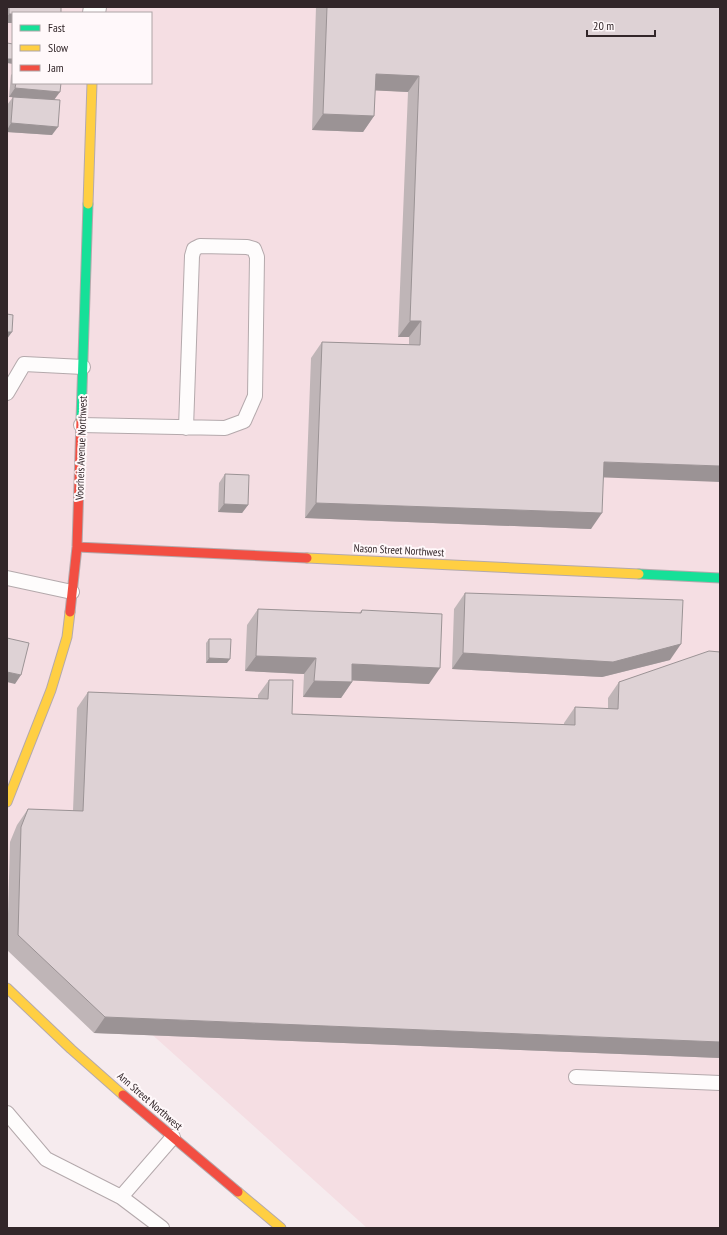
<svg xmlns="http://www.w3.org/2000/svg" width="727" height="1235" font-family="'PT Sans Narrow',sans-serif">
	<rect width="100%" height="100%" fill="#f6ebee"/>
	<!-- built -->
	<path fill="#f5dee3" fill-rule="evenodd" d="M 7,7 L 720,7 L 720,1228 L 367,1228 L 7,904 ZM 13,13 L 151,13 L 151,83 L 13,83 Z"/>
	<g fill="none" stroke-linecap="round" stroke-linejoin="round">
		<defs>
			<path id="lane" d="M 7,393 L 24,364 L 83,367
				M 81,425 L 225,428 L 244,421 L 255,396 L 257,257 L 254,249 L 247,247 L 200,246 L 194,249 L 192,256 L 186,428
				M 7,578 L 72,592
				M 576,1077 L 720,1083
				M 7,1113 L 46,1159 L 121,1197
				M 162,1228 L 121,1197 L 173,1137"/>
			<path id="street" d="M 94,13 L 95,7"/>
			<path id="fast" d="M 81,420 L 88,204
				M 639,574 L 720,578"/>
			<path id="slow" d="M 88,204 L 92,83
				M 307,558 L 639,574
				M 7,802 L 51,690 L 67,637 L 70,612
				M 7,988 L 71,1049 L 123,1095
				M 238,1192 L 281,1228"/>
			<path id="jam" d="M 77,547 L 307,558
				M 70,612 L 77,547 L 81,420
				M 123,1095 L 238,1192"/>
		</defs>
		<!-- lane casing -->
		<use href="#lane" stroke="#b4a9ac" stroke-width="16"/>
		<!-- street casing -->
		<use href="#street" stroke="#b4a9ac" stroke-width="24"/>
		<!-- fast casing -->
		<use href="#fast" stroke="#b4a9ac" stroke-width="11"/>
		<!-- slow casing -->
		<use href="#slow" stroke="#b4a9ac" stroke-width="11"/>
		<!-- jam casing -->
		<use href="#jam" stroke="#b4a9ac" stroke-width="11"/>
		<!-- lane -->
		<use href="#lane" stroke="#fefcfc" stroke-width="14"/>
		<!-- street -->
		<use href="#street" stroke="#fefcfc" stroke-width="22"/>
		<!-- fast -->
		<use href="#fast" stroke="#16e098" stroke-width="9"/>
		<!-- slow -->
		<use href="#slow" stroke="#ffcf43" stroke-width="9"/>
		<!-- jam -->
		<use href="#jam" stroke="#f24e42" stroke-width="9"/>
	</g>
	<!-- wall -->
	<path fill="#bfb5b7" d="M 7,7 L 61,7 L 13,13 L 13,23 L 7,23 Z
		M 316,7 L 720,7 L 591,529 L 305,518 L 311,358 L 322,342 L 409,345 L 409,337 L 398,337 L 408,92 L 375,90 L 374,116 L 363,132 L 312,130 Z
		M 13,73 L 13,83 L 61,83 L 54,100 L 52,135 L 7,132 L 7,105 L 13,97 L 15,97 L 9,97 L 11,75 Z
		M 225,474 L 248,505 L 242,513 L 218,512 L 219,483 Z
		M 465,593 L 670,660 L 602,677 L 452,669 L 454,609 Z
		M 258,609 L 359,613 L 362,610 L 429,684 L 352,680 L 352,682 L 341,698 L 303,697 L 304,674 L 245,671 L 247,625 Z
		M 209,639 L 227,663 L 206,663 L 206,643 Z
		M 720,652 L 720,1058 L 94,1033 L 7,950 L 10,842 L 17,825 L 28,809 L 73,811 L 77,708 L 88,692 L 258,699 L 258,695 L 269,680 L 292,714 L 564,725 L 564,723 L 575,707 L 608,709 L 608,698 L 619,682 Z"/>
	<!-- shaded-wall -->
	<path fill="#9b9395" d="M 9,14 L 13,14 L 13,23 L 7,23 L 7,16 Z
		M 7,59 L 13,59 L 13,64 L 7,63 Z
		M 376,74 L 419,76 L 408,92 L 365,90 Z
		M 15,88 L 60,92 L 54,100 L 9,97 Z
		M 323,114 L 374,116 L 363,132 L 312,130 Z
		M 11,123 L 58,127 L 52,135 L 7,132 L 7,130 Z
		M 410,321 L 421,321 L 409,337 L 398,337 Z
		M 7,332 L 12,332 L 7,339 Z
		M 604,462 L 720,466 L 720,482 L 593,477 Z
		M 316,503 L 602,513 L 591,529 L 305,518 Z
		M 224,504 L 248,505 L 242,513 L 218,512 Z
		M 681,644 L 670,660 L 602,677 L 452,669 L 463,653 Z
		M 256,656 L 316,658 L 304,674 L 245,671 Z
		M 209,658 L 230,659 L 227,663 L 206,663 Z
		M 352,664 L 440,668 L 429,684 L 341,680 Z
		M 7,672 L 21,675 L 15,684 L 7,682 Z
		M 314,681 L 352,682 L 341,698 L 303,697 Z
		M 105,1017 L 720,1042 L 720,1058 L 94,1033 Z"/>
	<!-- building -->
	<path fill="#ded2d5" stroke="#9b9395" d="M 9,7 L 61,7 L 61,13 L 13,13 L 13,14 L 9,14 Z
		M 327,7 L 720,7 L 720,466 L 604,462 L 602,513 L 316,503 L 322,342 L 420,345 L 421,321 L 410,321 L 419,76 L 376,74 L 374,116 L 323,114 Z
		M 7,43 L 13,44 L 13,59 L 7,59 Z
		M 16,83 L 61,83 L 60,92 L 15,88 Z
		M 13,97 L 60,100 L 58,127 L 11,123 Z
		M 7,314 L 13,315 L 12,332 L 7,332 Z
		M 225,474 L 249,475 L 248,505 L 224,504 Z
		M 465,593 L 683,600 L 681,644 L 613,662 L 463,653 Z
		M 258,609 L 361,613 L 362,610 L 442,614 L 440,668 L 352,664 L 352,682 L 314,681 L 316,658 L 256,656 Z
		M 7,638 L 29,643 L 21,675 L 7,672 Z
		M 209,639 L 231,639 L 230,659 L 209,658 Z
		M 709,651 L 720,652 L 720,1042 L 105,1017 L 18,935 L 21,827 L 28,809 L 83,811 L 88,692 L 268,699 L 269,680 L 293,680 L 292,714 L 575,725 L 575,707 L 618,709 L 619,682 Z"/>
	<g text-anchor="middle" stroke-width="4" stroke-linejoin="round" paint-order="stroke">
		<!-- street labels -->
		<g font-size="11" fill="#322629" stroke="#fff8fa">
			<text transform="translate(81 448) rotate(-88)" y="4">Voorheis Avenue Northwest</text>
			<text transform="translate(399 550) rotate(3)" y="4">Nason Street Northwest</text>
			<text transform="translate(150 1101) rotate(41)" y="4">Ann Street Northwest</text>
		</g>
	</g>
	<!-- border -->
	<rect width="727" height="1235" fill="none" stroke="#322629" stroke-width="16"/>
	<!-- legend -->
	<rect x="12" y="12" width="140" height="72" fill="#fff8fa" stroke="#ada4a6"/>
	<rect x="20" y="25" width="20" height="6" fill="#16e098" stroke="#ada4a6"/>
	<text x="48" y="32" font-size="12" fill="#322629">Fast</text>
	<rect x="20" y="45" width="20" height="6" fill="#ffcf43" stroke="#ada4a6"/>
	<text x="48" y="52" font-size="12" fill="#322629">Slow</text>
	<rect x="20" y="65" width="20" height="6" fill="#f24e42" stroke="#ada4a6"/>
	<text x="48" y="72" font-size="12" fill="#322629">Jam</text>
	<!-- scale -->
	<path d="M587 30v6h68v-6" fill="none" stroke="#322629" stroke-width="2"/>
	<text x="593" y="30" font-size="12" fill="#322629" stroke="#fff8fa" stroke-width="3" paint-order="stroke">20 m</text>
</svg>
